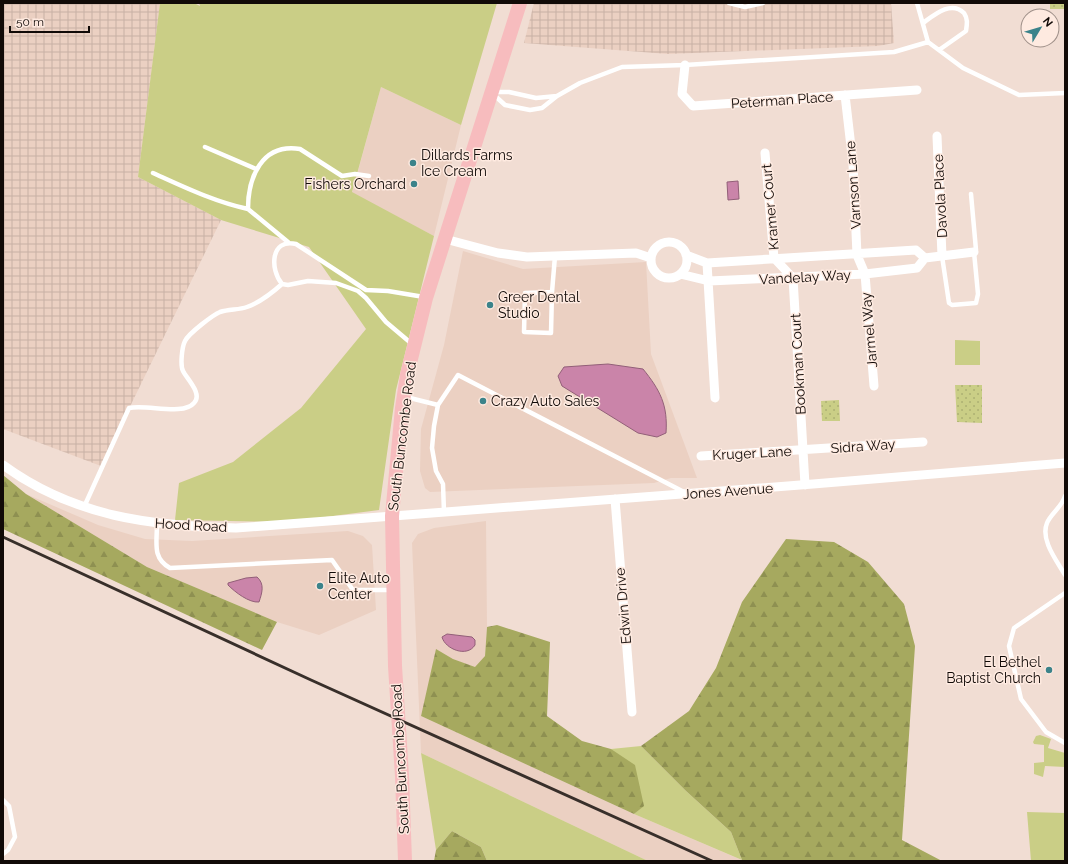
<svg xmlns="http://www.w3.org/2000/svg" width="1068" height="864" font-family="Raleway,sans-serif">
	<defs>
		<pattern id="industrial-grid" width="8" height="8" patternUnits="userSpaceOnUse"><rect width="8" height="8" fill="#ebd0c2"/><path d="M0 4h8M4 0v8" fill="none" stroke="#c8b1a5"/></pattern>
		<pattern id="forest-firs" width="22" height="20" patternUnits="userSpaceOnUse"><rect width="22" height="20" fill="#a6a95f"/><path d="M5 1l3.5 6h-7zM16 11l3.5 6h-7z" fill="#8e9051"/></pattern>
		<pattern id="park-dots" width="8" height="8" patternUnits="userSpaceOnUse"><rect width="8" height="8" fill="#cace86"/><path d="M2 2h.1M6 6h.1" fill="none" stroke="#acb072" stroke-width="1.8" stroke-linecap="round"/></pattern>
	</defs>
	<rect width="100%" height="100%" fill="#f1ddd3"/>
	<!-- built -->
	<path fill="#ebd0c2" d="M 381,87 L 461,125 L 434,236 L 352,193 Z
		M 463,251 L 523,269 L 646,262 L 651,354 L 697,478 L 671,478 L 654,483 L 430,492 L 425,488 L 420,471 L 421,429 L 444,345 Z
		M 26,494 L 98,525 L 145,539 L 192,541 L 348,531 L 363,536 L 372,545 L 376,610 L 319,635 L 277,622 L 147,567 Z
		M 486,521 L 487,627 L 485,656 L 475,668 L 453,659 L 437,650 L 421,716 L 634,814 L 744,861 L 648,861 L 421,753 L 412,543 L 418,534 L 434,528 Z"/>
	<!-- industrial -->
	<path fill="url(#industrial-grid)" d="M 3,3 L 160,3 L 138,177 L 221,220 L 101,466 L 3,429 Z
		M 534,3 L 891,3 L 894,43 L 878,46 L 668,54 L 524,43 Z"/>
	<!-- grass -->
	<path fill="#cace86" d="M 160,3 L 194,3 L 200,6 L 199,3 L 497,3 L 461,125 L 381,87 L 352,192 L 434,236 L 396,390 L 379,510 L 287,522 L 175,520 L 179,483 L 233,462 L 301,408 L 366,329 L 309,247 L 221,220 L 138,177 Z
		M 955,340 L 980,341 L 980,365 L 955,365 Z
		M 1040,735 L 1051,739 L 1048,748 L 1065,753 L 1065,767 L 1045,766 L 1043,777 L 1034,774 L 1034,763 L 1044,762 L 1044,745 L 1034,744 L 1033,742 L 1036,736 Z
		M 641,746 L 686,791 L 731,832 L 742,860 L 634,814 L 643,806 L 611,749 Z
		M 421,753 L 648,861 L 487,861 L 481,847 L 452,831 L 436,850 Z
		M 1027,812 L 1065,813 L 1065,861 L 1031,861 Z"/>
	<!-- forest -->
	<path fill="url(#forest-firs)" d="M 3,475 L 26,494 L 147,567 L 277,622 L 262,650 L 3,529 Z
		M 786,539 L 834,542 L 868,562 L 904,604 L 915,646 L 902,840 L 942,861 L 744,861 L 742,860 L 731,832 L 686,791 L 641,746 L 689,711 L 716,668 L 742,602 Z
		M 497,625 L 550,642 L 547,716 L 582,741 L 611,749 L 635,765 L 644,806 L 634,814 L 421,716 L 436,649 L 453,659 L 475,667 L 485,656 L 487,627 Z
		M 452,831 L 481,847 L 487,861 L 434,861 L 436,850 Z"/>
	<!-- park -->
	<path fill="url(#park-dots)" d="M 1050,3 L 1065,3 L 1065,9 L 1050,9 Z
		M 955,385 L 982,385 L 982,423 L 957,422 Z
		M 839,400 L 840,421 L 822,421 L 821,401 Z"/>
	<!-- water -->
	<path fill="#ca84a9" stroke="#925f78" d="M 738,181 L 739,199 L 728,200 L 727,182 Z
		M 608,364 L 643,369 C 660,390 668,405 666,433 L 657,437 L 638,433 L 562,386 L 558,376 L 564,367 Z
		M 257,577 C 265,584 262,593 259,602 C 249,603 235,592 228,585 L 228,583 L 246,578 Z
		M 447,634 L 472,637 L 475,640 L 475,645 C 467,658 445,649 442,637 Z"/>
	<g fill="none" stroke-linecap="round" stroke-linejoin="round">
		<!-- service -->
		<path stroke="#fff" stroke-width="4.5" d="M 729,3 L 745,7 L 763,3
			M 917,3 L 928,42 L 963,68 L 1019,95 L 1065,93
			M 923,23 C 934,15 951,0 964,13 C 968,19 967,24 966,31 L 939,50
			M 493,92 L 509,92 L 536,98 L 557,96
			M 493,94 L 505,105 L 530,110 L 542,108 L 557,96 L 580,83 L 622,67 L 685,65 L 894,52 L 928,42
			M 205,147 L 256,169
			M 153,173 C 184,187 215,202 248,209
			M 288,242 L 248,209 C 248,177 262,143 300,149 L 342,176 L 355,174 L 369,176
			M 942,256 L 949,303 L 952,305 L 976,303 L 978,294 L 974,252 L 976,250 L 971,194
			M 552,292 L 551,333 L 524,332 L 525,293 L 552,292 L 555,256
			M 412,344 L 386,322 L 366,298 L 358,291 L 336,283 L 308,281 L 288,285 L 282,284 C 270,270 270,238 296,244 L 366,290 L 388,291 L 424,297
			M 406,397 L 438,405 L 434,426 L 432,448 L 436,471 L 443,484 L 444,512
			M 438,405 L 458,375 L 684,492
			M 1065,496 C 1062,507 1051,513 1047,523 C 1040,540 1057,561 1065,575
			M 84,507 L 129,408 C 147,404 183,416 194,403 C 203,394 187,379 183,371 C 180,365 182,347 185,341 C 189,333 213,315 220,312 C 229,309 239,310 247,307 C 261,302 272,293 282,284
			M 157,524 C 157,543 152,558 170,568 L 332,560 L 353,590 L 391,590
			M 1065,593 L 1014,628 L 1009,646 L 1021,699 L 1046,732 L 1065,743
			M 3,800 L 9,806 L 15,837 L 8,850 L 3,854"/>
		<!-- minor -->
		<path stroke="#fff" stroke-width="9" d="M 685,65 L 682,94 L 693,106 L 917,90
			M 845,95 L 853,164 L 857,255 L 865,274 L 874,386
			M 937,136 L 942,256
			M 765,153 L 774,258 L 793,278 L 805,485
			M 445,239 L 498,253 L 527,257 L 636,253 L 651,258
			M651 260a18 18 0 1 1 36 0a18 18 0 1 1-36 0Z
			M 686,255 L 707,263 L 916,250 L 925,258
			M 707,263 L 715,398
			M 680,274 L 709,281 L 865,274 L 917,268 L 925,258 L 974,252
			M 701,456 L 923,442
			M 3,465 C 74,517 151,526 236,528 L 813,484 L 1065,463
			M 615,499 L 632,712"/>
		<!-- primary -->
		<path stroke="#f7bcbe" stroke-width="14" d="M 405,861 L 402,776 L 395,666 L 392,516 L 402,408 L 407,375 L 426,298 L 520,3"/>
		<!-- rail -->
		<path stroke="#382f2a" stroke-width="3" d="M 3,537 L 311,680 L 712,861"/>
	</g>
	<!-- markers -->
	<g fill="#3b838a" stroke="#feeae0" stroke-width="1.5">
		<circle cx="413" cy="163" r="4"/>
		<circle cx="414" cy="184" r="4"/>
		<circle cx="490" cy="305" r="4"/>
		<circle cx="483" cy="401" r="4"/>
		<circle cx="320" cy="586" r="4"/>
		<circle cx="1049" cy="670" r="4"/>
	</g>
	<g text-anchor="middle" stroke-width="3" stroke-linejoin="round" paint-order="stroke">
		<!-- street labels -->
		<g font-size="14" fill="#110a07" stroke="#feeae0">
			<text transform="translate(782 100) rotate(-4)" y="5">Peterman Place</text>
			<text transform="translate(853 185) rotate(-94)" y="5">Varnson Lane</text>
			<text transform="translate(940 196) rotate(-93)" y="5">Davola Place</text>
			<text transform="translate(770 207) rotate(-95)" y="5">Kramer Court</text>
			<text transform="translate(805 277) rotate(-3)" y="5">Vandelay Way</text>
			<text transform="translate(869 330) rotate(-95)" y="5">Jarmel Way</text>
			<text transform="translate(798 364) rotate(-93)" y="5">Bookman Court</text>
			<text transform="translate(402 436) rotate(-83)" y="5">South Buncombe Road</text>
			<text transform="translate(863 446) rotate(-4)" y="5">Sidra Way</text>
			<text transform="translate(752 453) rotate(-3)" y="5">Kruger Lane</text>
			<text transform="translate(728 491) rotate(-4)" y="5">Jones Avenue</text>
			<text transform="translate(191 525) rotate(3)" y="5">Hood Road</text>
			<text transform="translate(623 606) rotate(-95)" y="5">Edwin Drive</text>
			<text transform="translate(400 759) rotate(-93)" y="5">South Buncombe Road</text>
		</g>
		<!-- poi labels -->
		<g font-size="14" fill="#110a07" stroke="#feeae0" text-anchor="start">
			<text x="421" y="160">Dillards Farms<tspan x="421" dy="16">Ice Cream</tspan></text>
			<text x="406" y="189" text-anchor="end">Fishers Orchard</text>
			<text x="498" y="302">Greer Dental<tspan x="498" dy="16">Studio</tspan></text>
			<text x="491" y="406">Crazy Auto Sales</text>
			<text x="328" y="583">Elite Auto<tspan x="328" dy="16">Center</tspan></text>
			<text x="1041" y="667" text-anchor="end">El Bethel<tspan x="1041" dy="16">Baptist Church</tspan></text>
		</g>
	</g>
	<!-- border -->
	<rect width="1068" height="864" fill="none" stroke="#110a07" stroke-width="8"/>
	<!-- north arrow -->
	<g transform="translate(1040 28) rotate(52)"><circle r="19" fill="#feeae0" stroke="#9f9089"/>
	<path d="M0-3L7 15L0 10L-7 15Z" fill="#3b838a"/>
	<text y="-6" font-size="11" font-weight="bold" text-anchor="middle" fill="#110a07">N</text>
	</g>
	<!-- scale -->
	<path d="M10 26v6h79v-6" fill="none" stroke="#110a07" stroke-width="2"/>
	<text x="16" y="26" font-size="12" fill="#110a07" stroke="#feeae0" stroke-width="3" paint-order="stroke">50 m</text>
</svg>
